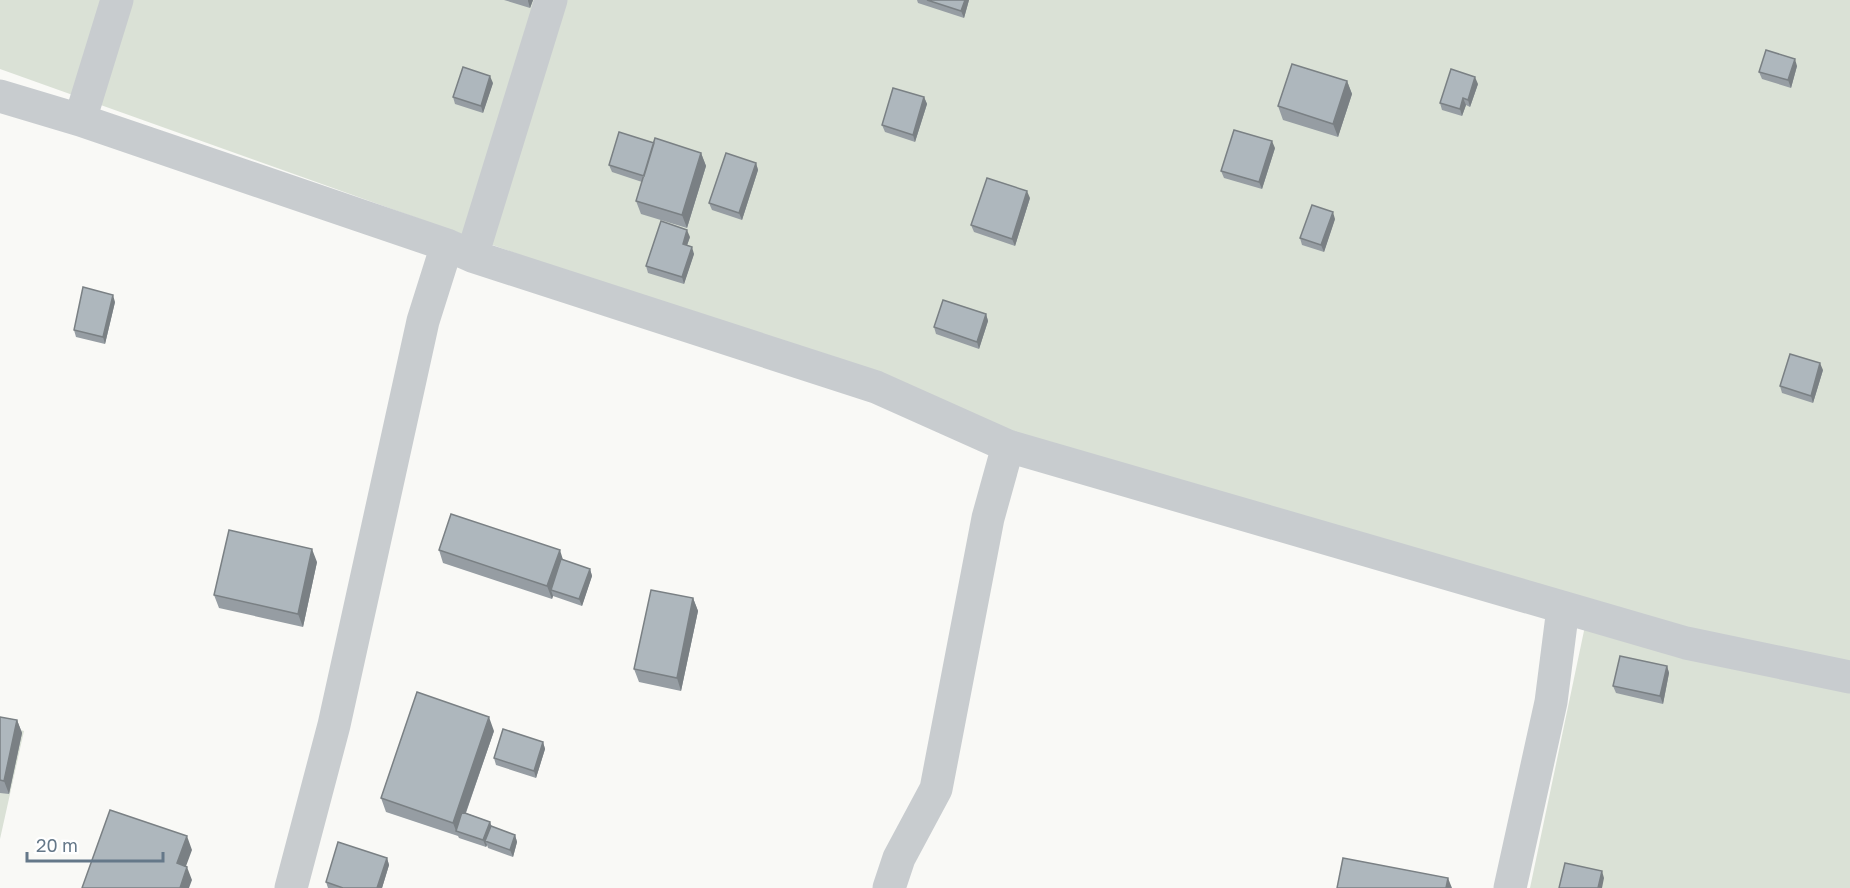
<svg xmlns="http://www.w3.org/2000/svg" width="1850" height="888" font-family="'Golos Text',sans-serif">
	<rect width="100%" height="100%" fill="#f9f9f6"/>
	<!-- green -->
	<path fill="#dae1d6" d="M 0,0 L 1850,0 L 1850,888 L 1530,888 L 1585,626 L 1270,523 L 0,69 Z
		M 0,723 L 24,731 L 0,839 Z"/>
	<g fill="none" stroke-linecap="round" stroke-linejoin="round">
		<!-- minor -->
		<path stroke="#c8cccf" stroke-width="33" d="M 0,96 L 80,120 L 447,245 L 472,256 L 876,387 L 1008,446 L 1686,643 L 1850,677
			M 80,120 L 117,0
			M 472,256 L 551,0
			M 291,888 L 334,725 L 423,321 L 447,245
			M 889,888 L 899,858 L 936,789 L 988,518 L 1008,446
			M 1510,888 L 1551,702 L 1563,608"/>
	</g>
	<!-- wall -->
	<path fill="#969da3" d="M 504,0 L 533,0 L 530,8 Z
		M 917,0 L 969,0 L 964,18 L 918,3 Z
		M 1797,66 L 1791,88 L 1762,79 L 1759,72 Z
		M 1347,81 L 1352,94 L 1338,137 L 1283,120 L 1278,106 Z
		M 493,83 L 483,113 L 455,104 L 453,97 Z
		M 1478,84 L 1470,107 L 1466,105 L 1462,116 L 1442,110 L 1440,103 Z
		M 924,97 L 927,104 L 915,142 L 885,132 L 882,125 Z
		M 654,143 L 701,153 L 706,166 L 687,228 L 641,214 L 636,201 L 642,182 L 612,172 L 609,165 Z
		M 1275,148 L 1262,189 L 1224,178 L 1221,171 Z
		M 756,163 L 758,170 L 742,220 L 712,210 L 709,203 Z
		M 1030,198 L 1015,246 L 974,232 L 971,225 Z
		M 1335,219 L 1324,252 L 1302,245 L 1300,238 Z
		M 690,237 L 687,245 L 694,254 L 684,284 L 648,273 L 646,266 Z
		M 115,302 L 105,344 L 76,337 L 74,330 Z
		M 986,314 L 988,321 L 979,349 L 936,334 L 934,327 Z
		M 1823,370 L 1813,403 L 1782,393 L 1780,386 Z
		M 439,550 L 563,560 L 590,569 L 592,576 L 582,606 L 553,596 L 552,599 L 443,563 Z
		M 317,562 L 303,627 L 219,608 L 214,595 Z
		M 693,598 L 698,611 L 681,691 L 639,682 L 634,669 Z
		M 1667,666 L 1669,673 L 1663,704 L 1616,693 L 1613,686 Z
		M 0,717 L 17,720 L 22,733 L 9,794 L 0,793 Z
		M 494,731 L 466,813 L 490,822 L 492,827 L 515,835 L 517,842 L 513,857 L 488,848 L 487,845 L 486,847 L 459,838 L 458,836 L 386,812 L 381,798 Z
		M 543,742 L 545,749 L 536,778 L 496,765 L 494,758 Z
		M 387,858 L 389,865 L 382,888 L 328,888 L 326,882 Z"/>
	<!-- shaded-wall -->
	<path fill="#7a8084" d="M 528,0 L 533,0 L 530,8 L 528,1 Z
		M 965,0 L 969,0 L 964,18 L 961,11 Z
		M 1795,59 L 1797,66 L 1791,88 L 1788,80 Z
		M 490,76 L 493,83 L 483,113 L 481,106 Z
		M 1475,77 L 1478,84 L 1470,107 L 1468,100 Z
		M 1347,81 L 1352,94 L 1338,137 L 1333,124 Z
		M 924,97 L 927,104 L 915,142 L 913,135 Z
		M 1463,98 L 1466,105 L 1462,116 L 1460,109 Z
		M 1272,141 L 1275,148 L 1262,189 L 1259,182 Z
		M 701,153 L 706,166 L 687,228 L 682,215 Z
		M 756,163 L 758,170 L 742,220 L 739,213 Z
		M 1027,191 L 1030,198 L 1015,246 L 1012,239 Z
		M 1333,212 L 1335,219 L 1324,252 L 1321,245 Z
		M 687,230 L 690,237 L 685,251 L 683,244 Z
		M 692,247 L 694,254 L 684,284 L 682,277 Z
		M 113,295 L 115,302 L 105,344 L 103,337 Z
		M 986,314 L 988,321 L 979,349 L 977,342 Z
		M 1820,363 L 1823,370 L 1813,403 L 1811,396 Z
		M 312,549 L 317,562 L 303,627 L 298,614 Z
		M 560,550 L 564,563 L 551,590 L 553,596 L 552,599 L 547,586 Z
		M 590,569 L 592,576 L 582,606 L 579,599 Z
		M 693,598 L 698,611 L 681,691 L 677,678 Z
		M 1667,666 L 1669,673 L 1663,704 L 1660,696 Z
		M 489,717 L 494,731 L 459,832 L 456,831 L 458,836 L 453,823 Z
		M 17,720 L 22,733 L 9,794 L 4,781 Z
		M 543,742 L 545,749 L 536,778 L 534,771 Z
		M 490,822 L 492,829 L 485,841 L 487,845 L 486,847 L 483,840 Z
		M 515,835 L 517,842 L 513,857 L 510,850 Z
		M 187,836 L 192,850 L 182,877 L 177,863 Z
		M 387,858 L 389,865 L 382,888 L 377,888 Z
		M 187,867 L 192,880 L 189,888 L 180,888 Z
		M 1602,871 L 1604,878 L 1602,888 L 1598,888 Z
		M 1448,878 L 1452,888 L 1446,888 Z"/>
	<!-- building -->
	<path fill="#aeb7bd" stroke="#7a8084" stroke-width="1.5" d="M 927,0 L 965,0 L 961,11 Z
		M 1766,50 L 1795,59 L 1788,80 L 1759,72 Z
		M 1292,64 L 1347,81 L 1333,124 L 1278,106 Z
		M 463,67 L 490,76 L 481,106 L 453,97 Z
		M 1451,69 L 1475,77 L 1468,100 L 1463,98 L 1460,109 L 1440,103 Z
		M 893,88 L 924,97 L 913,135 L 882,125 Z
		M 1234,130 L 1272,141 L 1259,182 L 1221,171 Z
		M 619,132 L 654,143 L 644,176 L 609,165 Z
		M 655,138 L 701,153 L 682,215 L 636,201 Z
		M 726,153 L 756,163 L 739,213 L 709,203 Z
		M 987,178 L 1027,191 L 1012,239 L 971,225 Z
		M 1312,205 L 1333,212 L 1321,245 L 1300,238 Z
		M 661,221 L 687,230 L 683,244 L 692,247 L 682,277 L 646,266 Z
		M 83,287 L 113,295 L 103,337 L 74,330 Z
		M 943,300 L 986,314 L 977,342 L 934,327 Z
		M 1790,354 L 1820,363 L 1811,396 L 1780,386 Z
		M 451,514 L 560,550 L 547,586 L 439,550 Z
		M 229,530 L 312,549 L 298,614 L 214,595 Z
		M 561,559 L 590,569 L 579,599 L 551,590 Z
		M 651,590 L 693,598 L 677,678 L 634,669 Z
		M 1620,656 L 1667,666 L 1660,696 L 1613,686 Z
		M 417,692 L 489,717 L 453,823 L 381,798 Z
		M 0,717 L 17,720 L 4,781 L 0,780 Z
		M 503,729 L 543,742 L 534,771 L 494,758 Z
		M 110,810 L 187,836 L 177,863 L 187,867 L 180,888 L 82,888 Z
		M 462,812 L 490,822 L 483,840 L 456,831 Z
		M 491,826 L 515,835 L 510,850 L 485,841 Z
		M 338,842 L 387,858 L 377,888 L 343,888 L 326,882 Z
		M 1343,858 L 1448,878 L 1446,888 L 1337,888 Z
		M 1565,863 L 1602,871 L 1598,888 L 1559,888 Z"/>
	<!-- scale -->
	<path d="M27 852v9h136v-9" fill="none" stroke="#657889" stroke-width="3"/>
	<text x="36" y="852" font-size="18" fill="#657889" stroke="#ffffff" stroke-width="4.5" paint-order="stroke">20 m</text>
</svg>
